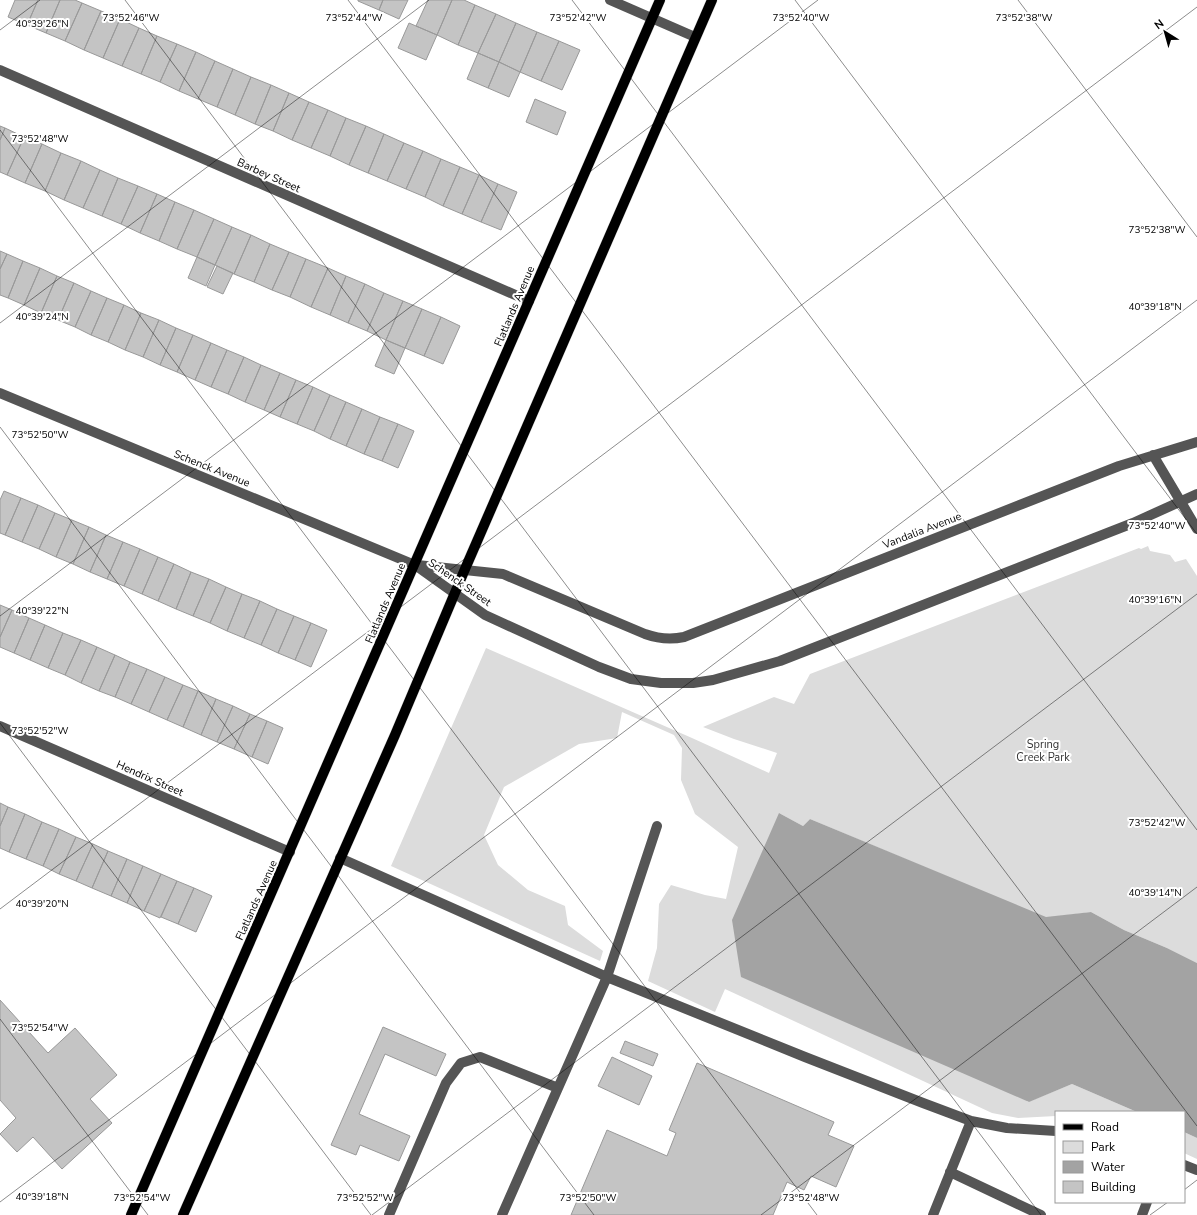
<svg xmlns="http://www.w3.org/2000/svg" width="1197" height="1215" font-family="'Nunito Sans',sans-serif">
	<rect width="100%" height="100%" fill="#fff"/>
	<!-- green -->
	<path fill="#dcdcdc" d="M 1148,546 L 1150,551 L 1170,555 L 1175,562 L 1186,559 L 1197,576 L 1197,963 L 1167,948 L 1124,930 L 1091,912 L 1046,918 L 810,819 L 803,826 L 779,813 L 1028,1102 L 1072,1084 L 1137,1112 L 1056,1112 L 1056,1116 L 1018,1118 L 992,1113 L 725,989 L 715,1012 L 648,981 L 657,948 L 659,904 L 671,885 L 705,895 L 726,899 L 738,847 L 695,814 L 681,780 L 682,748 L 674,735 L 622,712 L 617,738 L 579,744 L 504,787 L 484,835 L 498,865 L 528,890 L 565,906 L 568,925 L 603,951 L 600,961 L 391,866 L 486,648 L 692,738 L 769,773 L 777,753 L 734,739 L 703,727 L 774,697 L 794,704 L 810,674 L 1139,548 L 1141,549 Z
		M 1184,1132 L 1197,1138 L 1197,1159 L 1184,1153 Z"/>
	<!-- water -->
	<path fill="#a3a3a3" d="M 779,813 L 803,826 L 810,819 L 1046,917 L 1091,912 L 1124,930 L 1167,948 L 1197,963 L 1197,1138 L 1184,1132 L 1184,1112 L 1137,1112 L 1072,1084 L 1029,1102 L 741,977 L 732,920 Z"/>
	<!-- building -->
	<path fill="#c4c4c4" stroke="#999" d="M 15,0 L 38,0 L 27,25 L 8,17 Z
		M 38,0 L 60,0 L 46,33 L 27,25 Z
		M 60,0 L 75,0 L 82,3 L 65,41 L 46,33 Z
		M 358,0 L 383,0 L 379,10 L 358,1 Z
		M 383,0 L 408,0 L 399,19 L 379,10 Z
		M 428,0 L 452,0 L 437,35 L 416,26 Z
		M 452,0 L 464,0 L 475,5 L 458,45 L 437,35 Z
		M 82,3 L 101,11 L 84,50 L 65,41 Z
		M 475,5 L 496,14 L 478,53 L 458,45 Z
		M 101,11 L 120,19 L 103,58 L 84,50 Z
		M 496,14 L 516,23 L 499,62 L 478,53 Z
		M 120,19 L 139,28 L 122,66 L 103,58 Z
		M 409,23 L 437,35 L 426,60 L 398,48 Z
		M 516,23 L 537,32 L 520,72 L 499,62 Z
		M 139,28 L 157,36 L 141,74 L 122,66 Z
		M 537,32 L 559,41 L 541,81 L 520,72 Z
		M 157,36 L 177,44 L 160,82 L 141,74 Z
		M 559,41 L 580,50 L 562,90 L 541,81 Z
		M 177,44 L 196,52 L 179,91 L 160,82 Z
		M 196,52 L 215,61 L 198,99 L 179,91 Z
		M 478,53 L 499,62 L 488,88 L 467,79 Z
		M 215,61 L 233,69 L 217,107 L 198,99 Z
		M 499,62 L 520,72 L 509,97 L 488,88 Z
		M 233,69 L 251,77 L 235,115 L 217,107 Z
		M 251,77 L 271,85 L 255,124 L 235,115 Z
		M 271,85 L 289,93 L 273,131 L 255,124 Z
		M 289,93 L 309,102 L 292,140 L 273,131 Z
		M 535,99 L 566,112 L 557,135 L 526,122 Z
		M 309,102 L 328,110 L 311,148 L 292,140 Z
		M 328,110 L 346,118 L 330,156 L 311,148 Z
		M 346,118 L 366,126 L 349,165 L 330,156 Z
		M 0,126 L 5,128 L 0,140 Z
		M 366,126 L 384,134 L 368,173 L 349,165 Z
		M 5,128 L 24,137 L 7,175 L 0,172 L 0,140 Z
		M 384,134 L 404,143 L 387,181 L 368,173 Z
		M 24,137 L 42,144 L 25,183 L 7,175 Z
		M 404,143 L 423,151 L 406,189 L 387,181 Z
		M 42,144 L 61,153 L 45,191 L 25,183 Z
		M 423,151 L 441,159 L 425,197 L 406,189 Z
		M 61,153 L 81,161 L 64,200 L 45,191 Z
		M 441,159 L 460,167 L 443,206 L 425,197 Z
		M 81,161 L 100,170 L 83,208 L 64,200 Z
		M 460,167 L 479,175 L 462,214 L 443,206 Z
		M 100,170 L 118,178 L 102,216 L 83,208 Z
		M 479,175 L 498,184 L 481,222 L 462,214 Z
		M 118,178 L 138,186 L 121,224 L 102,216 Z
		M 498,184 L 517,192 L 501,230 L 481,222 Z
		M 138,186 L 157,194 L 140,233 L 121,224 Z
		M 157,194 L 175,202 L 159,241 L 140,233 Z
		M 175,202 L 194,210 L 177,249 L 159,241 Z
		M 194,210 L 214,219 L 197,257 L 177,249 Z
		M 214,219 L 232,227 L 215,265 L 197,257 Z
		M 232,227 L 251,235 L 234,274 L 215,265 Z
		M 251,235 L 270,244 L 254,282 L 234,274 Z
		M 270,244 L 289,252 L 272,290 L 254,282 Z
		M 0,251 L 7,254 L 0,269 Z
		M 289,252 L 306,259 L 290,297 L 272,290 Z
		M 7,254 L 23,261 L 8,298 L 0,295 L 0,269 Z
		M 197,257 L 215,265 L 206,286 L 188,278 Z
		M 306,259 L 328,268 L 311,307 L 290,297 Z
		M 23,261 L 40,268 L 24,305 L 8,298 Z
		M 217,266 L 233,273 L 223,294 L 207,287 Z
		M 40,268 L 57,276 L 41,313 L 24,305 Z
		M 328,268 L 346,276 L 330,315 L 311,307 Z
		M 57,276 L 74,283 L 58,320 L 41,313 Z
		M 346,276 L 365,284 L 348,323 L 330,315 Z
		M 74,283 L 91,291 L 75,327 L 58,320 Z
		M 365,284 L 384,293 L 367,331 L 348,323 Z
		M 91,291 L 107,298 L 91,335 L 75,327 Z
		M 384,293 L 403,301 L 386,340 L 367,331 Z
		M 107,298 L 124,305 L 108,342 L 91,335 Z
		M 403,301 L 422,309 L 405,348 L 386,340 Z
		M 124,305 L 141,313 L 125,350 L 108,342 Z
		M 422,309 L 441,317 L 424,356 L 405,348 Z
		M 141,313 L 159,320 L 143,357 L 125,350 Z
		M 441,317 L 460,326 L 443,364 L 424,356 Z
		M 159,320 L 176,328 L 160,365 L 143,357 Z
		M 176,328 L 193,335 L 177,372 L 160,365 Z
		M 193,335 L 211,343 L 195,380 L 177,372 Z
		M 386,340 L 405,348 L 394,374 L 375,366 Z
		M 211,343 L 227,350 L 211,387 L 195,380 Z
		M 227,350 L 244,357 L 228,394 L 211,387 Z
		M 244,357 L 261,365 L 245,402 L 228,394 Z
		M 261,365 L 280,373 L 264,410 L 245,402 Z
		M 280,373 L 296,380 L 280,417 L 264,410 Z
		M 296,380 L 313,387 L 297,424 L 280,417 Z
		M 313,387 L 330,395 L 314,431 L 297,424 Z
		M 330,395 L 346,402 L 330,439 L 314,431 Z
		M 346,402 L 362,409 L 346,446 L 330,439 Z
		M 362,409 L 380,417 L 364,454 L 346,446 Z
		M 380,417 L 398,424 L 382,461 L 364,454 Z
		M 398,424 L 414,431 L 398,468 L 382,461 Z
		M 4,491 L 21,498 L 5,535 L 0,533 L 0,500 Z
		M 21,498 L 38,505 L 22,542 L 5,535 Z
		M 38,505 L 55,513 L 39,549 L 22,542 Z
		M 55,513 L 72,520 L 56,557 L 39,549 Z
		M 72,520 L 89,527 L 73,564 L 56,557 Z
		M 89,527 L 106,535 L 90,572 L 73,564 Z
		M 106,535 L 123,542 L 107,579 L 90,572 Z
		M 123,542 L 140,549 L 124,586 L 107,579 Z
		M 140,549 L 158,557 L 142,594 L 124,586 Z
		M 158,557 L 174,564 L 158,601 L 142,594 Z
		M 174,564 L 191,572 L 176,609 L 158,601 Z
		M 191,572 L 209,579 L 193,616 L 176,609 Z
		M 209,579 L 226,587 L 210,623 L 193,616 Z
		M 226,587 L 242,594 L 227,631 L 210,623 Z
		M 242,594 L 260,601 L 244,638 L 227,631 Z
		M 260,601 L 277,609 L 261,645 L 244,638 Z
		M 0,605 L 12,610 L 0,637 Z
		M 277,609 L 294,616 L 278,653 L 261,645 Z
		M 12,610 L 29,618 L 14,653 L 0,647 L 0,637 Z
		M 294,616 L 311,623 L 295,660 L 278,653 Z
		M 29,618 L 45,625 L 30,660 L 14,653 Z
		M 311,623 L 327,630 L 311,667 L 295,660 Z
		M 45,625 L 63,633 L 48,668 L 30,660 Z
		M 63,633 L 81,640 L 65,675 L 48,668 Z
		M 81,640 L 97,647 L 81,683 L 65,675 Z
		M 97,647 L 115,655 L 99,691 L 81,683 Z
		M 115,655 L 130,662 L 115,697 L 99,691 Z
		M 130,662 L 147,669 L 131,704 L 115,697 Z
		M 147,669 L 165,677 L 149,712 L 131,704 Z
		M 165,677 L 183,685 L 167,720 L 149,712 Z
		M 183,685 L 198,691 L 183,727 L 167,720 Z
		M 198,691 L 216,699 L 201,735 L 183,727 Z
		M 216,699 L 233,706 L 217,742 L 201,735 Z
		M 233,706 L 250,714 L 234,749 L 217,742 Z
		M 250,714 L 267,721 L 252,757 L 234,749 Z
		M 267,721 L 283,728 L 268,764 L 252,757 Z
		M 0,803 L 8,807 L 0,826 Z
		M 8,807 L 25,814 L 9,852 L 0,848 L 0,826 Z
		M 25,814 L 42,822 L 26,859 L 9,852 Z
		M 42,822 L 59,829 L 43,866 L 26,859 Z
		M 59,829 L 76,837 L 59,874 L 43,866 Z
		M 76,837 L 93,844 L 76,881 L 59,874 Z
		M 93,844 L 108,851 L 92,888 L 76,881 Z
		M 108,851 L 127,859 L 111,896 L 92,888 Z
		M 127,859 L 143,866 L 127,903 L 111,896 Z
		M 143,866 L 161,874 L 144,911 L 127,903 Z
		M 161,874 L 177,881 L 160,918 L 144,911 Z
		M 177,881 L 194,888 L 178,924 L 161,917 Z
		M 194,888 L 212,896 L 196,932 L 178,924 Z
		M 0,1000 L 48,1053 L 75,1028 L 117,1075 L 90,1099 L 112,1123 L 62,1169 L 33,1137 L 17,1152 L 0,1134 L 16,1118 L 0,1100 Z
		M 383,1027 L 446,1054 L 436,1076 L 385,1054 L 359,1114 L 410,1136 L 399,1161 L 360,1145 L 356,1155 L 331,1145 Z
		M 625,1041 L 658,1054 L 653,1066 L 620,1053 Z
		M 612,1057 L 652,1076 L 639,1105 L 598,1086 Z
		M 697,1063 L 834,1122 L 828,1135 L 854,1146 L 836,1187 L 811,1176 L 804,1190 L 787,1182 L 773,1215 L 571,1215 L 607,1130 L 667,1156 L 676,1133 L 669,1130 Z"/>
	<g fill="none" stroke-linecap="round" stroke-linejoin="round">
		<defs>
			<path id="major" d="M 131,1215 L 660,0
				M 183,1215 L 395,735 L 465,569 L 712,0"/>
		</defs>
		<!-- major casing -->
		<use href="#major" stroke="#dbdbdb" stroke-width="11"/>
		<!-- minor -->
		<path stroke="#555" stroke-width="10" d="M 610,0 L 695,37
			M 0,70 L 529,301
			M 0,393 L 415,565 L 485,615 L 599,667 L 631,679 L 661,683 L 693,683 L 713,680 L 780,661 L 1133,523 L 1197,494
			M 1153,455 L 1197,529
			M 417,565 L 503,574 L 645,634 C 659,639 670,640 684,637 L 1119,466 L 1197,442
			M 0,726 L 290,852
			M 340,858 L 607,977 L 805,1057 L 923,1103 L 971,1121 L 1007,1128 L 1056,1131
			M 1184,1165 L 1197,1170
			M 950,1172 L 1041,1215
			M 389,1215 L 446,1083 L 461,1063 L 480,1057 L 558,1088
			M 502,1215 L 607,977 L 657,826
			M 933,1215 L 971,1121
			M 1142,1215 L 1147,1202"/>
		<!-- major -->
		<use href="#major" stroke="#000" stroke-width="10"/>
	</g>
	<!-- ticks -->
	<path fill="none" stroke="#000" stroke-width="1" stroke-opacity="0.45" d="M 125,0 L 1041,1215M 348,0 L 1197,1126M 572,0 L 1197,830M 795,0 L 1197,534M 1018,0 L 1197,237M 0,30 L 40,0M 0,130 L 817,1215M 0,323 L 429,0M 0,427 L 594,1215M 0,616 L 818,0M 0,723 L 371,1215M 0,909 L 1197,7M 0,1019 L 148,1215M 1184,1190 L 1197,1180M 0,1202 L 1197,300M 372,1215 L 1197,594M 761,1215 L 1197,887M 1150,1215 L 1168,1202"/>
	<g text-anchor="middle" stroke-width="4" stroke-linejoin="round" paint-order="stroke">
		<!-- street labels -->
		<g font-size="11" fill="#000" stroke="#fff">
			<text transform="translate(269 175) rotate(24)" y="4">Barbey Street</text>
			<text transform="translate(514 306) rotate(-67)" y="4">Flatlands Avenue</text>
			<text transform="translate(212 468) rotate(22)" y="4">Schenck Avenue</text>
			<text transform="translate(922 530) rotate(-21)" y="4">Vandalia Avenue</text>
			<text transform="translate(460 582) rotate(35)" y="4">Schenck Street</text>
			<text transform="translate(385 603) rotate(-67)" y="4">Flatlands Avenue</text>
			<text transform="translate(150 778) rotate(24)" y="4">Hendrix Street</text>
			<text transform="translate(256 900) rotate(-66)" y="4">Flatlands Avenue</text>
		</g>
		<!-- park labels -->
		<g font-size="11" fill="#333" stroke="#fff">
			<text x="1043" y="748">Spring<tspan x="1043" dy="13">Creek Park</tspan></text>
		</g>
	</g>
	<g font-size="10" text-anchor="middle" fill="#000" stroke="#fff" stroke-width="4" stroke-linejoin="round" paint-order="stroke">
		<text x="131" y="21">73°52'46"W</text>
		<text x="354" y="21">73°52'44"W</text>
		<text x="801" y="21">73°52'40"W</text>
		<text x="1024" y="21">73°52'38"W</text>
		<text x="578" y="21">73°52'42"W</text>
		<text x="42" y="27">40°39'26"N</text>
		<text x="40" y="142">73°52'48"W</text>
		<text x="1157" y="233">73°52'38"W</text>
		<text x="1155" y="310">40°39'18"N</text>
		<text x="42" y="320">40°39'24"N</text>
		<text x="40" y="438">73°52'50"W</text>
		<text x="1157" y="529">73°52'40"W</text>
		<text x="1155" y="603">40°39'16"N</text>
		<text x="42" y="614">40°39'22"N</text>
		<text x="40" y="734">73°52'52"W</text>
		<text x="1157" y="826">73°52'42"W</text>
		<text x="1155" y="896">40°39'14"N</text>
		<text x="42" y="907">40°39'20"N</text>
		<text x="40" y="1031">73°52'54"W</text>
		<text x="42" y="1200">40°39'18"N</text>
		<text x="142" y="1201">73°52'54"W</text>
		<text x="365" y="1201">73°52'52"W</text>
		<text x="588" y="1201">73°52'50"W</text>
		<text x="811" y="1201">73°52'48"W</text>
	</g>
	<!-- legend -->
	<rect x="1055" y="1111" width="130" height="92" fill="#ffffff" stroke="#999999"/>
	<rect x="1063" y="1124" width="20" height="6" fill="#000000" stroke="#999999"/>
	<text x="1091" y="1131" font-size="12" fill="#000000">Road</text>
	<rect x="1063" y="1141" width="20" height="12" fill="#dcdcdc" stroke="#999999"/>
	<text x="1091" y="1151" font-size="12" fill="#000000">Park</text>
	<rect x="1063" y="1161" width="20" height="12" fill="#a3a3a3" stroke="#999999"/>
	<text x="1091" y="1171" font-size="12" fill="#000000">Water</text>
	<rect x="1063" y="1181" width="20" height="12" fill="#c4c4c4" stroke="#999999"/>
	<text x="1091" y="1191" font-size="12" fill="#000000">Building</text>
	<!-- north arrow -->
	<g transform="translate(1165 32) rotate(323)" stroke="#ffffff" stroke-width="3" paint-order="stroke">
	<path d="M0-3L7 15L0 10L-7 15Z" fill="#000000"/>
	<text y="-6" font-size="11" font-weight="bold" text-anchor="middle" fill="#000000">N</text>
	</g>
</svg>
